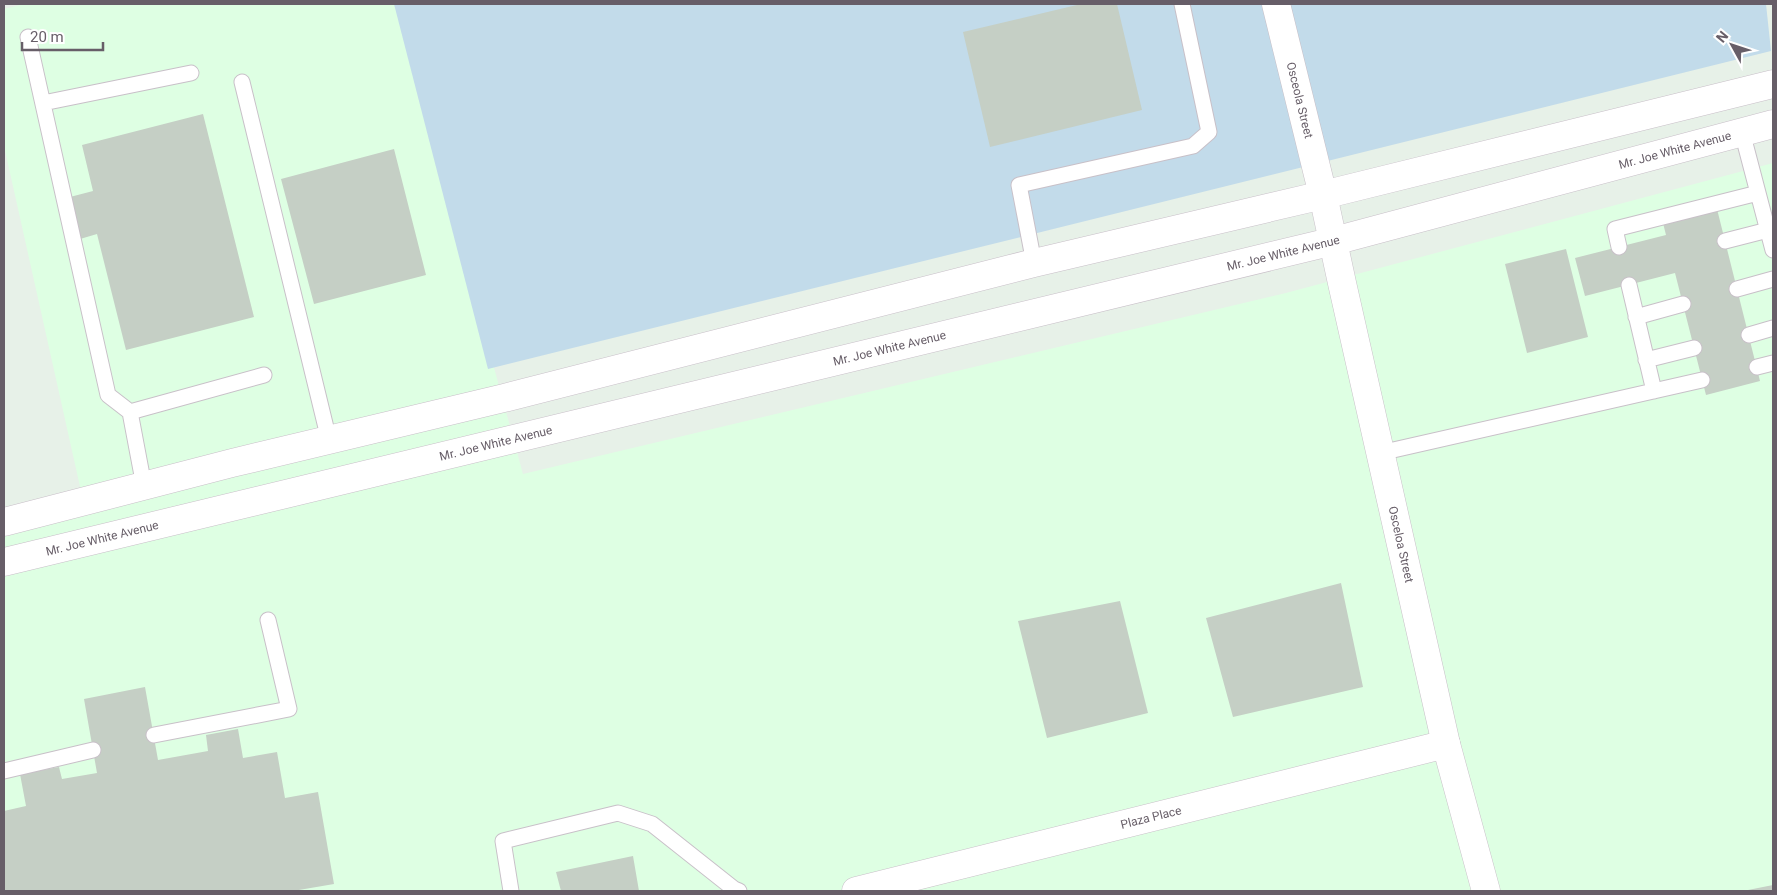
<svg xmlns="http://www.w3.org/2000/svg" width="1777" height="895" font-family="Roboto,sans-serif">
	<rect width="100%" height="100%" fill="#e7f1e8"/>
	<!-- commercial -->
	<path fill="#deffe3" d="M 24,4 L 395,4 L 523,474 L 1286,293 L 1773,163 L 1773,891 L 4,891 L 4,521 L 83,500 L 4,146 L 4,9 Z"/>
	<!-- green -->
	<path fill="#c2dbea" d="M 394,4 L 1766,4 L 1771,51 L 488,369 Z"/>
	<!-- building -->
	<path fill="#c5cfc5" d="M 1081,4 L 1117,4 L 1142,110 L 990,147 L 963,32 Z
		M 203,114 L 254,317 L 126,350 L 97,234 L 80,239 L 70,197 L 93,191 L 82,145 Z
		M 394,149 L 426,275 L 314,304 L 281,179 Z
		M 1716,205 L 1760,381 L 1706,395 L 1675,273 L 1585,296 L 1575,258 L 1666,235 L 1662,219 Z
		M 1566,249 L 1588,337 L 1527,353 L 1505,264 Z
		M 1341,583 L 1363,687 L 1233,717 L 1206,618 Z
		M 1120,601 L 1148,713 L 1047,738 L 1018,621 Z
		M 145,687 L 158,760 L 208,751 L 206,735 L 238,729 L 243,758 L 277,752 L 285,798 L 318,792 L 334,884 L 293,891 L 4,891 L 4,811 L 26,806 L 20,774 L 59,767 L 62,779 L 97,773 L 84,699 Z
		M 633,856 L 639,891 L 561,891 L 556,872 Z
		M 1773,885 L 1773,891 L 1748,891 L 1748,890 Z"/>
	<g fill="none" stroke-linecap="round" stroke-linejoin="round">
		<defs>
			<path id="service" d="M 28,37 L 108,395 L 130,412
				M 242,82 L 329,440
				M 43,103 L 191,73
				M 1742,132 L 1773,250
				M 1725,241 L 1768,230
				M 1619,247 L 1615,229 L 1758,193
				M 1034,263 L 1019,185 L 1193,146 L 1209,132 L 1182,4
				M 1629,285 L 1654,391
				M 1737,289 L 1773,279
				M 1636,317 L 1683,304
				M 1749,335 L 1773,328
				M 1646,360 L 1694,348
				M 1757,367 L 1773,363
				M 1380,453 L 1702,380
				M 144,486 L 130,412 L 264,375
				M 154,735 L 289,709 L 268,620
				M 4,771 L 93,750
				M 511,891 L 503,841 L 618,813 L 652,824 L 734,889 L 739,891"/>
			<g id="minor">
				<path id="s1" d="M 1323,195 L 1342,283 L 1446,744 L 1486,891"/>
				<path id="s2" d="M 856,891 L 1446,744"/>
			</g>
			<g id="tertiary">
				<path id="s3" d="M 1276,4 L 1323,195"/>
			</g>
			<g id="secondary">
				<path d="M 4,522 L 232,463 L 504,398 L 1034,263 L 1323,195 L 1773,84"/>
				<path id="s4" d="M 4,562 L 1334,241 L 1773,124"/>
			</g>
		</defs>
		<!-- service casing -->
		<use href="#service" stroke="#c8c0c8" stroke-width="17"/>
		<!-- minor casing -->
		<use href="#minor" stroke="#c8c0c8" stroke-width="29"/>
		<!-- tertiary casing -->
		<use href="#tertiary" stroke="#c8c0c8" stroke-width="29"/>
		<!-- secondary casing -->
		<use href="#secondary" stroke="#c8bfc8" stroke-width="29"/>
		<!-- service -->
		<use href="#service" stroke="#fff" stroke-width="15"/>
		<!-- minor -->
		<use href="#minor" stroke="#fff" stroke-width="28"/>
		<!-- tertiary -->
		<use href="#tertiary" stroke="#fff" stroke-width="28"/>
		<!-- secondary -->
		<use href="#secondary" stroke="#fff" stroke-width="28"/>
	</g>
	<g text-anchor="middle" stroke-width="4" stroke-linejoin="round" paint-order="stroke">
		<!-- street labels -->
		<g font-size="12" fill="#675e68" stroke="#fff">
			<text dy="4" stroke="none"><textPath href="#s3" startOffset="99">Osceola Street</textPath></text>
			<text dy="4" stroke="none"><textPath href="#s4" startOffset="1721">Mr. Joe White Avenue</textPath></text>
			<text dy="4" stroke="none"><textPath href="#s4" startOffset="1316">Mr. Joe White Avenue</textPath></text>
			<text dy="4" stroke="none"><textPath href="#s4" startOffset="911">Mr. Joe White Avenue</textPath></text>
			<text dy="4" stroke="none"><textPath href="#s4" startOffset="506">Mr. Joe White Avenue</textPath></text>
			<text dy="4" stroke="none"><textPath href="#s4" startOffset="101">Mr. Joe White Avenue</textPath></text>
			<text dy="4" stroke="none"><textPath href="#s1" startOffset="358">Osceloa Street</textPath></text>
			<text dy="4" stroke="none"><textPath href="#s2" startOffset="304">Plaza Place</textPath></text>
		</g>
	</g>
	<!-- border -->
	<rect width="1777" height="895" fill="none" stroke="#675e68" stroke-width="10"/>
	<!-- north arrow -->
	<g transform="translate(1732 45) rotate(310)" stroke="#ffffff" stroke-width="4" paint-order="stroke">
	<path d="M0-4L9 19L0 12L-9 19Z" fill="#675e68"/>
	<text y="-8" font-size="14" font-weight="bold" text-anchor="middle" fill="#675e68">N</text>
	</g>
	<!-- scale -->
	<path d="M22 42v8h81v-8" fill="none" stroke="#675e68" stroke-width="2.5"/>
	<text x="30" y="42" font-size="15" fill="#675e68" stroke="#ffffff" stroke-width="4" paint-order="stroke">20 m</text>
</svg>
